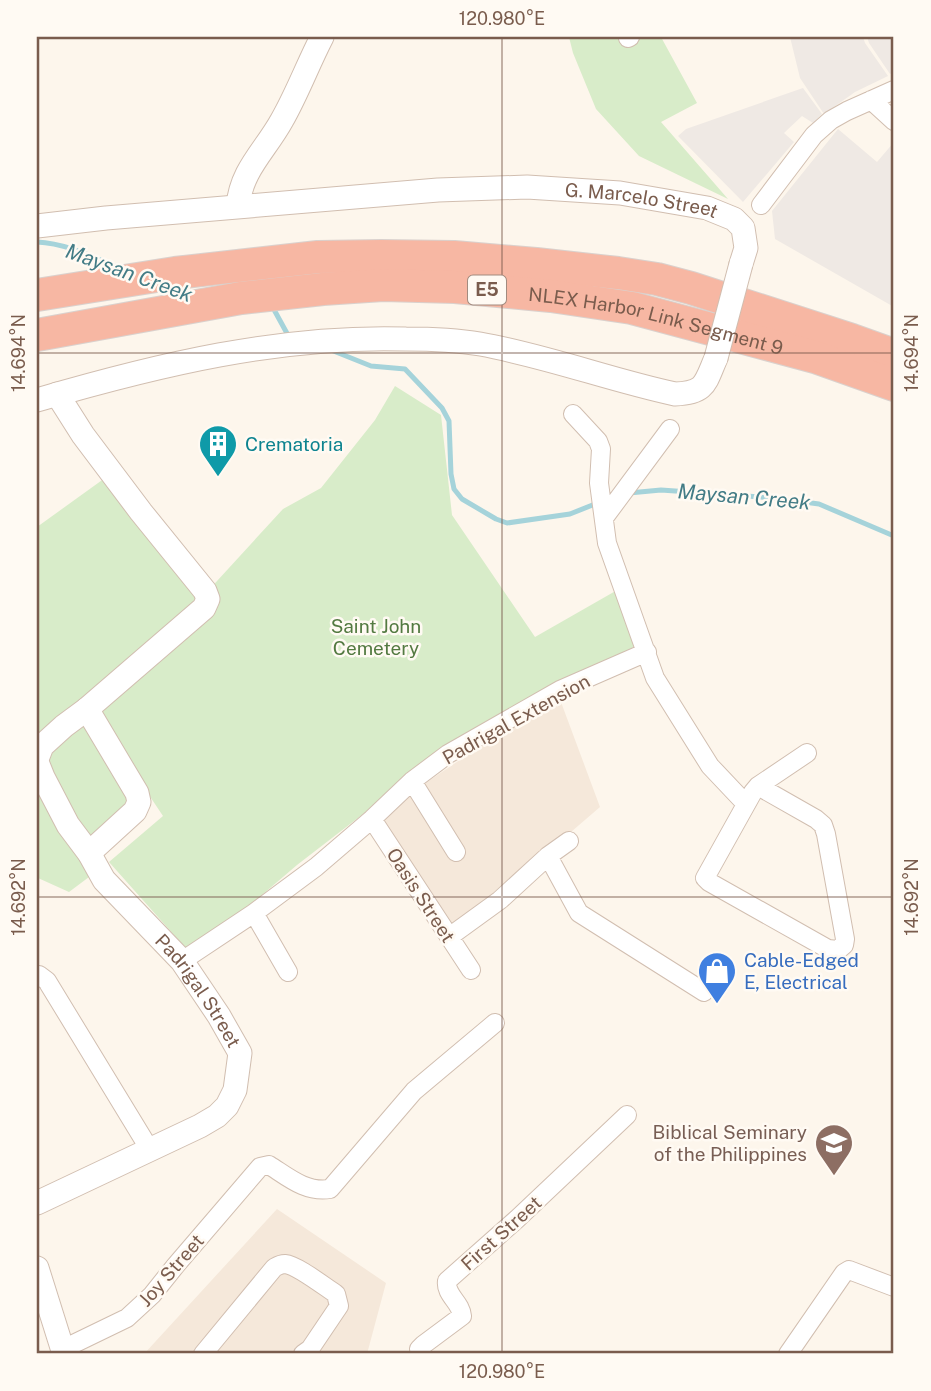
<svg xmlns="http://www.w3.org/2000/svg" width="931" height="1391" font-family="'Public Sans',sans-serif">
	<rect width="100%" height="100%" fill="#fdf6ec"/>
	<!-- residential -->
	<path fill="#f5e8da" d="M 558,694 L 600,807 L 449,937 L 372,819 Z
		M 277,1209 L 386,1283 L 367,1354 L 144,1354 Z"/>
	<!-- industrial -->
	<path fill="#efe9e4" d="M 790,37 L 863,37 L 865,43 L 888,76 L 855,92 L 824,114 L 800,78 Z
		M 867,37 L 894,37 L 894,72 L 890,74 L 869,43 Z
		M 803,88 L 822,114 L 813,123 L 802,116 L 784,133 L 794,142 L 743,202 L 678,136 L 686,129 Z
		M 838,129 L 877,162 L 894,142 L 894,307 L 775,239 L 772,211 Z"/>
	<!-- green -->
	<path fill="#d8ecc9" d="M 569,37 L 661,37 L 697,103 L 661,122 L 728,199 L 639,156 L 596,109 L 573,53 Z
		M 395,386 L 441,415 L 452,515 L 535,637 L 619,589 L 640,643 L 389,794 L 297,865 L 248,907 L 190,953 L 109,862 L 163,816 L 95,714 L 283,509 L 321,488 L 375,420 Z
		M 105,478 L 200,601 L 82,710 L 129,786 L 129,804 L 87,872 L 89,877 L 69,892 L 38,878 L 37,874 L 37,527 Z"/>
	<g fill="none" stroke-linecap="round" stroke-linejoin="round">
		<!-- stream -->
		<path stroke="#a5d3da" stroke-width="5" d="M 37,242 C 65,243 93,257 119,268
			M 163,288 L 170,292 L 183,294
			M 272,306 L 289,337
			M 331,350 L 371,366 L 405,369 L 442,408 L 449,421 L 451,474 L 454,489 L 462,499 L 496,519 L 507,523 L 570,514 L 595,504
			M 629,493 L 661,490 L 774,498 L 819,504 L 894,536"/>
		<defs>
			<path id="minor" d="M 628,38 L 630,37
				M 871,100 L 894,121
				M 761,205 L 814,135 L 831,120 L 847,111 L 894,90
				M 573,414 L 598,441 L 601,449 L 599,483 L 607,543 L 655,678 L 710,766 L 745,803
				M 604,518 L 670,429
				M 412,781 L 456,852
				M 758,786 L 816,819 L 823,825 L 826,834 L 845,939 L 844,945 L 838,950 L 828,949 L 709,882 L 705,878 L 753,792 L 758,786 L 807,753
				M 372,819 L 471,970
				M 548,856 L 579,913 L 704,992
				M 254,913 L 288,972
				M 449,937 L 500,900 L 548,856 L 569,841
				M 182,961 L 254,913 L 316,867 L 372,819 L 412,781 L 448,754 L 560,690 L 647,652
				M 37,975 L 39,975 L 47,981 L 150,1150
				M 63,1349 L 127,1318 L 152,1295 L 176,1265 L 260,1167 L 269,1165 C 288,1177 306,1193 330,1189 L 414,1091 L 495,1023
				M 203,1354 L 274,1268 C 279,1265 280,1264 285,1264 C 297,1265 325,1287 336,1294 L 339,1306 L 310,1349 L 303,1354
				M 422,1354 L 419,1349 L 423,1345 L 462,1316 C 461,1302 445,1295 447,1281 L 517,1219 L 627,1115
				M 788,1354 L 844,1273 L 849,1270 L 894,1287"/>
			<g id="tertiary">
				<path d="M 238,206 C 241,170 265,151 282,120 C 297,94 308,64 322,37"/>
				<path id="s1" d="M 37,226 L 106,218 L 438,190 L 527,187 L 620,193 L 707,208 L 734,219 L 743,228 L 746,248 L 741,264"/>
				<path d="M 57,394 L 83,435 L 141,512 L 205,591 L 208,599 L 204,608 L 87,709 L 137,793 L 139,802 L 135,811 L 89,853"/>
				<path d="M 37,400 C 157,365 281,335 406,339 C 431,339 456,340 480,344 C 547,356 610,380 675,394 C 706,393 705,383 716,358"/>
				<path d="M 37,759 L 42,746 L 64,726 L 87,709"/>
				<path id="s2" d="M 37,762 L 43,777 L 68,825 L 89,853 L 104,880 L 182,961 L 219,1016 L 240,1053 L 235,1090 L 227,1106 L 217,1116 L 200,1126 L 37,1203"/>
				<path d="M 37,1268 L 64,1354"/>
			</g>
			<g id="motorway">
				<path d="M 37,295 L 175,273 L 318,257 L 381,256 L 454,257 L 536,264 L 618,273 L 657,279 L 691,288 L 852,340 L 894,355"/>
				<path id="s3" d="M 37,335 L 241,298 L 323,289 L 383,285 L 455,287 L 551,296 L 632,308 L 815,357 L 894,385"/>
			</g>
		</defs>
		<!-- minor casing -->
		<use href="#minor" stroke="#d1beb0" stroke-width="20"/>
		<!-- tertiary casing -->
		<use href="#tertiary" stroke="#d1beb0" stroke-width="25"/>
		<!-- motorway casing -->
		<use href="#motorway" stroke="#dad1cd" stroke-width="34"/>
		<!-- minor -->
		<use href="#minor" stroke="#fff" stroke-width="18"/>
		<!-- tertiary -->
		<use href="#tertiary" stroke="#fff" stroke-width="23"/>
		<!-- motorway -->
		<use href="#motorway" stroke="#f7b7a3" stroke-width="32"/>
		<defs>
			<path id="tertiary-bridge" d="M 716,358 L 741,264"/>
		</defs>
		<!-- tertiary-bridge casing -->
		<use href="#tertiary-bridge" stroke="#d1beb0" stroke-width="25" stroke-linecap="butt"/>
		<!-- tertiary-bridge -->
		<use href="#tertiary-bridge" stroke="#fff" stroke-width="23"/>
	</g>
	<!-- ticks -->
	<path fill="none" stroke="#7a5c4d" stroke-width="2" stroke-opacity="0.45" d="M 502,37 L 502,1354M 37,353 L 894,353M 37,897 L 894,897"/>
	<!-- icons -->
	<defs>
		<symbol id="building-pin" viewBox="-11 -11 22 30"><path d="M0 17L-7.5 6A9.5 9.5 0 1 1 7.5 6Z" fill="#0f9aa8" stroke="#fffaf3"/><path d="M-4-6H4V6H1V3H-1V6H-4ZM-2.5-4.3h1.7v1.8h-1.7ZM.8-4.3h1.7v1.8H.8ZM-2.5-1h1.7V.8h-1.7ZM.8-1h1.7V.8H.8Z" fill="#fff"/></symbol>
		<symbol id="shop-pin" viewBox="-11 -11 22 30"><path d="M0 17L-7.5 6A9.5 9.5 0 1 1 7.5 6Z" fill="#3f7fe0" stroke="#fffaf3"/><path d="M-5-2.5h2.3a2.7 3.5 0 0 1 5.4 0H5L5.5 6h-11ZM-1.5-2.5h3a1.5 2.3 0 0 0-3 0Z" fill="#fff"/></symbol>
		<symbol id="university-pin" viewBox="-11 -11 22 30"><path d="M0 17L-7.5 6A9.5 9.5 0 1 1 7.5 6Z" fill="#8d6e63" stroke="#fffaf3"/><path d="M0-5L7-2L0 1L-7-2ZM-4 1L0 2.5L4 1V4Q0 6-4 4Z" fill="#fff"/></symbol>
	</defs>
	<g fill-rule="evenodd">
		<use href="#building-pin" x="196" y="422" width="44" height="60"/>
		<use href="#shop-pin" x="695" y="949" width="44" height="60"/>
		<use href="#university-pin" x="812" y="1121" width="44" height="60"/>
	</g>
	<g text-anchor="middle" stroke-width="5" stroke-linejoin="round" paint-order="stroke">
		<!-- shield labels -->
		<rect fill="#fffaf3" stroke="#a28b7f" stroke-width="2" x="468" y="275.5" width="38" height="29" rx="5"/>
		<g font-size="18" font-weight="bold" fill="#7a5c4d">
			<text x="487" y="296">E5</text>
		</g>
		<!-- street labels -->
		<g font-size="19" fill="#7a5c4d" stroke="#fffaf3">
			<text dy="7" stroke="none"><textPath href="#s1" startOffset="607">G. Marcelo Street</textPath></text>
			<text dy="7" stroke="none"><textPath href="#s3" startOffset="626">NLEX Harbor Link Segment 9</textPath></text>
			<text transform="translate(516 719) rotate(-29)" y="7">Padrigal Extension</text>
			<text transform="translate(421 895) rotate(57)" y="7">Oasis Street</text>
			<text dy="7" stroke="none"><textPath href="#s2" startOffset="282">Padrigal Street</textPath></text>
			<text transform="translate(501 1233) rotate(-42)" y="7">First Street</text>
			<text transform="translate(171 1270) rotate(-49)" y="7">Joy Street</text>
		</g>
		<!-- culture labels -->
		<g font-size="19" fill="#0d838f" stroke="#fffaf3" text-anchor="start">
			<text x="245" y="451">Crematoria</text>
		</g>
		<!-- park labels -->
		<g font-size="19" fill="#537a41" stroke="#fffaf3">
			<text x="376" y="633">Saint John<tspan x="376" dy="22">Cemetery</tspan></text>
		</g>
		<!-- shop labels -->
		<g font-size="19" fill="#366cbe" stroke="#fffaf3" text-anchor="start">
			<text x="744" y="967">Cable-Edged<tspan x="744" dy="22">E, Electrical</tspan></text>
		</g>
		<!-- education labels -->
		<g font-size="19" fill="#785e54" stroke="#fffaf3" text-anchor="end">
			<text x="807" y="1139">Biblical Seminary<tspan x="807" dy="22">of the Philippines</tspan></text>
		</g>
		<!-- water labels -->
		<g font-size="21" font-style="italic" fill="#437c86" stroke="#fffaf3">
			<text transform="translate(129 273) rotate(20)" y="7">Maysan Creek</text>
			<text transform="translate(744 497) rotate(5)" y="7">Maysan Creek</text>
		</g>
	</g>
	<!-- border -->
	<rect width="931" height="1391" fill="none" stroke="#fffaf3" stroke-width="77"/>
	<rect x="38" y="38" width="854" height="1314" fill="none" stroke="#7a5c4d" stroke-width="2.5"/>
	<g font-size="18" text-anchor="middle" fill="#7a5c4d">
		<text x="502" y="25">120.980°E</text>
		<text transform="translate(19 353) rotate(-90)" y="6">14.694°N</text>
		<text transform="translate(912 353) rotate(-90)" y="6">14.694°N</text>
		<text transform="translate(19 897) rotate(-90)" y="6">14.692°N</text>
		<text transform="translate(912 897) rotate(-90)" y="6">14.692°N</text>
		<text x="502" y="1378">120.980°E</text>
	</g>
</svg>
